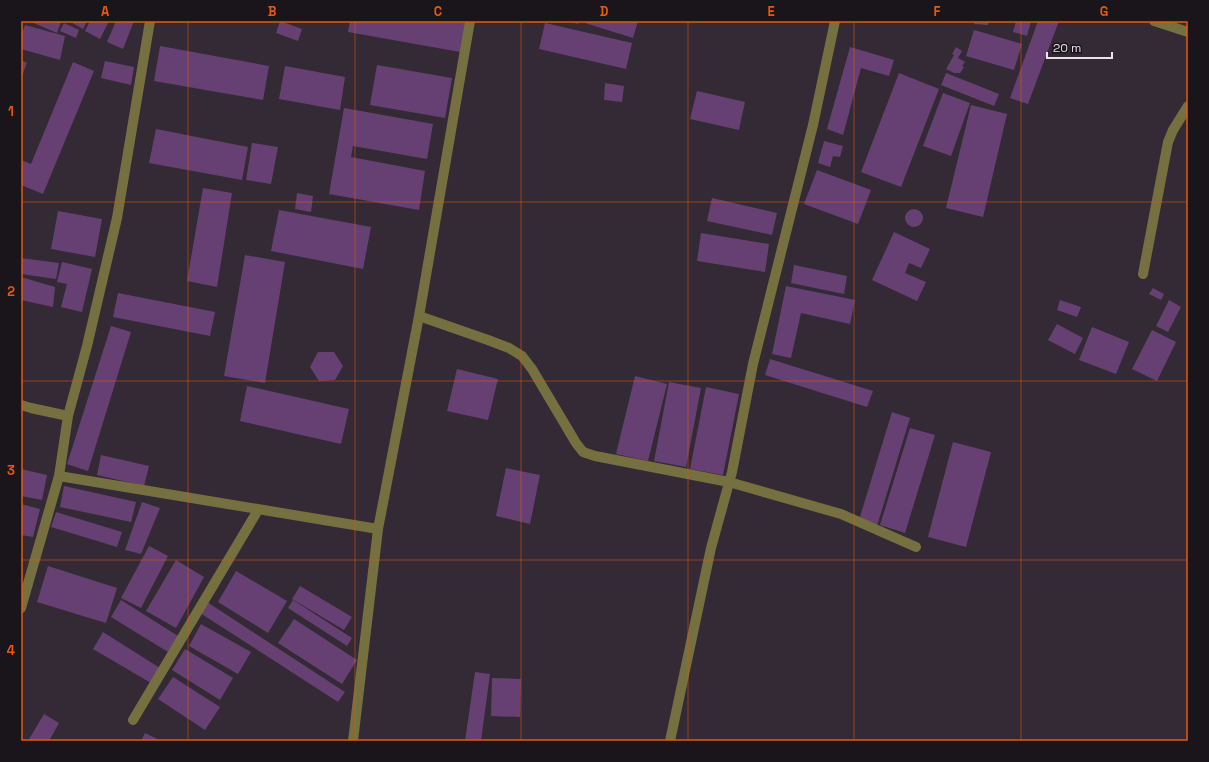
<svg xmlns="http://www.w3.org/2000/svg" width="1209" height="762" font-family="'Space Grotesk',sans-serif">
	<rect width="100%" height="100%" fill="#332a36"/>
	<!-- building -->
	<path fill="#664072" d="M 29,21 L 59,21 L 61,22 L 57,33 Z
		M 69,21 L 87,21 L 83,29 Z
		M 90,21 L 109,21 L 100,39 L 85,31 Z
		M 116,21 L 134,21 L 123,49 L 107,42 Z
		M 280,21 L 302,29 L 298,41 L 276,33 Z
		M 350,21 L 465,21 L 460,52 L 348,32 Z
		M 567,21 L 578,21 L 578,24 Z
		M 586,21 L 638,21 L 633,38 L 585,23 Z
		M 975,21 L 989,21 L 988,25 L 974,24 Z
		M 1016,21 L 1031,21 L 1027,36 L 1013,32 Z
		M 1038,21 L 1059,21 L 1028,104 L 1010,98 Z
		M 64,23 L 79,30 L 76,38 L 60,31 Z
		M 545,23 L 632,43 L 626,69 L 539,49 Z
		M 25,25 L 65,36 L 60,60 L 21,49 L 21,36 Z
		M 974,30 L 1022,44 L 1014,70 L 966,56 Z
		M 160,46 L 269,66 L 263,100 L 154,81 Z
		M 850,47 L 894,60 L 889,76 L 861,68 L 843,135 L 827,129 Z
		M 956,47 L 962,51 L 958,58 L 965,62 L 962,66 L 964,67 L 960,73 L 954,73 L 946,69 L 954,55 L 952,54 Z
		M 21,60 L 27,63 L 21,78 Z
		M 105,61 L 134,67 L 131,85 L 101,78 Z
		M 73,62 L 94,71 L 43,194 L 21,185 L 21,160 L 31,164 Z
		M 377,65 L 452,78 L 445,118 L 370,105 Z
		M 285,66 L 345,77 L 340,110 L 279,99 Z
		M 899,73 L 939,89 L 901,187 L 861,172 Z
		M 946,73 L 999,94 L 994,106 L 941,85 Z
		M 605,83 L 624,86 L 622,102 L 604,100 Z
		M 697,91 L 745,102 L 739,130 L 690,119 Z
		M 943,93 L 970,103 L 951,156 L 923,146 Z
		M 971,105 L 1007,114 L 983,217 L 946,208 Z
		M 344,108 L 433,124 L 427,159 L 353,146 L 351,157 L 425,171 L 419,210 L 329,194 Z
		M 156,129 L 248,147 L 242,180 L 149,163 Z
		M 824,141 L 843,146 L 840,157 L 833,156 L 830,167 L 818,163 Z
		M 252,143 L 278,147 L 271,184 L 246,180 Z
		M 817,170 L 871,190 L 858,224 L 804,204 Z
		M 203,188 L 232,193 L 217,287 L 187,281 Z
		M 297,193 L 313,196 L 311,212 L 295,209 Z
		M 712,198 L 777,213 L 772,235 L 707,221 Z
		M905 218a9 9 0 1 1 18 0a9 9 0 1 1-18 0Z
		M 279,210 L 371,227 L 363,269 L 271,251 Z
		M 58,211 L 102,219 L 95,257 L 51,249 Z
		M 894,232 L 930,249 L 921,268 L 909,263 L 905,273 L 926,282 L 917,301 L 872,280 Z
		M 701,233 L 769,244 L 765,272 L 697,261 Z
		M 245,255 L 285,262 L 265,383 L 224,376 Z
		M 21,258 L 59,263 L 56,279 L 21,274 Z
		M 62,262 L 92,269 L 82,312 L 61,307 L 67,284 L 57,282 Z
		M 794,265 L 847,276 L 844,294 L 791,283 Z
		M 21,277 L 55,287 L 53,307 L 21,300 Z
		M 786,286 L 855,300 L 850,324 L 801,313 L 791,358 L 772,354 Z
		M 1153,288 L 1164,294 L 1161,300 L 1149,294 Z
		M 118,293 L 215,312 L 210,336 L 113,317 Z
		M 1060,300 L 1081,307 L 1077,317 L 1057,310 Z
		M 1169,300 L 1181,307 L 1168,332 L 1156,326 Z
		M 1057,324 L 1083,338 L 1075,354 L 1048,340 Z
		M 111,326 L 131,332 L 88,471 L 67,464 Z
		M 1092,327 L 1129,342 L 1116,374 L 1079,360 Z
		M 1152,330 L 1176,342 L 1157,381 L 1132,369 Z
		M 318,352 L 334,352 L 343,366 L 335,380 L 319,381 L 310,367 Z
		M 770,359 L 873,391 L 867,407 L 765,375 Z
		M 457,369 L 498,379 L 488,420 L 447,411 Z
		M 635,376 L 667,384 L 648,461 L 616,454 Z
		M 669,382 L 701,388 L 686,467 L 654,461 Z
		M 247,386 L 349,409 L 341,444 L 240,421 Z
		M 706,387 L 739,394 L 723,475 L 690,469 Z
		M 892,412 L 910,418 L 877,526 L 859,520 Z
		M 910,428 L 935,435 L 905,533 L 880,525 Z
		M 953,442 L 991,452 L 966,547 L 928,537 Z
		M 101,455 L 149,466 L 144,486 L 97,475 Z
		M 506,468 L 540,475 L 530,524 L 496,516 Z
		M 21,469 L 47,475 L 42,500 L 21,496 Z
		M 64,486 L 136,502 L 131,522 L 60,507 Z
		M 142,502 L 160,508 L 141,554 L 125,550 Z
		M 21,504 L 40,509 L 33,537 L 21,535 Z
		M 56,512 L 122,532 L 117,547 L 51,527 Z
		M 149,546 L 168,556 L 141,608 L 121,598 Z
		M 176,560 L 204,577 L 176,628 L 146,611 Z
		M 48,566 L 117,588 L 106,623 L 37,602 Z
		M 236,571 L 287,601 L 268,633 L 218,602 Z
		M 300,586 L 352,617 L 344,630 L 292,599 Z
		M 121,600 L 178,636 L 168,652 L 111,617 Z
		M 293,600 L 352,638 L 347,646 L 288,608 Z
		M 207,602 L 345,692 L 338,702 L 200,613 Z
		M 294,619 L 357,660 L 342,684 L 278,643 Z
		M 201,624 L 251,652 L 238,674 L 189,646 Z
		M 103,632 L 160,668 L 151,683 L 93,649 Z
		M 185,649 L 233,678 L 220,700 L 172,670 Z
		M 475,672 L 490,674 L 481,741 L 465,741 Z
		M 173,677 L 220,707 L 205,730 L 158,699 Z
		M 492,678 L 521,679 L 520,717 L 491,716 Z
		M 44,714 L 59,723 L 49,741 L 28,741 Z
		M 145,733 L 161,741 L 141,741 Z"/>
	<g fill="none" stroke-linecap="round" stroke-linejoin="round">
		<!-- minor -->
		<path stroke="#767040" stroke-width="10" d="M 1154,21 L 1188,32
			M 1143,274 L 1168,142 L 1173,130 L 1188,106
			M 419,316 L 488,340 L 509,348 L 522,356 L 532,369 L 576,443 L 583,452 L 595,456 L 729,482 L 841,514 L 916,547
			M 21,405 L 31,408 L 68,416
			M 59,476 L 378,529
			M 21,608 L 59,476 L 68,416 L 87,346 L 117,218 L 150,21
			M 133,720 L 258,510
			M 353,741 L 378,529 L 419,316 L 470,21
			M 670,741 L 711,548 L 732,472 L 753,364 L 813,125 L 835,21"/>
	</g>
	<!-- grid -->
	<path fill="none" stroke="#e8590c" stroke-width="1" stroke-opacity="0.55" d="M 188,21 L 188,741M 355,21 L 355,741M 521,21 L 521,741M 688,21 L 688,741M 854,21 L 854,741M 1021,21 L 1021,741M 21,202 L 1188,202M 21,381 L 1188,381M 21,560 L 1188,560"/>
	<!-- border -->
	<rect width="1209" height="762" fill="none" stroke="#19151a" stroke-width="44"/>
	<!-- scale -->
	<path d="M1047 52v6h65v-6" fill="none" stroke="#e9e3eb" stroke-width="2"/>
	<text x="1053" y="52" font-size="12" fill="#e9e3eb" stroke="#19151a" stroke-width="3" paint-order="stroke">20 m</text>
	<rect x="22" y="22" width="1165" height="718" fill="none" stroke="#e8590c" stroke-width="1.5"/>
	<g font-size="13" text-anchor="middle" font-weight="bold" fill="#e8590c">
		<text x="105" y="16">A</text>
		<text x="272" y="16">B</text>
		<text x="438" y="16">C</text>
		<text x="604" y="16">D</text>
		<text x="771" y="16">E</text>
		<text x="937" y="16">F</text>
		<text x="1104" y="16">G</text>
		<text x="11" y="116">1</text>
		<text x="11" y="296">2</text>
		<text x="11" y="475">3</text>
		<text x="11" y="655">4</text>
	</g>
</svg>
